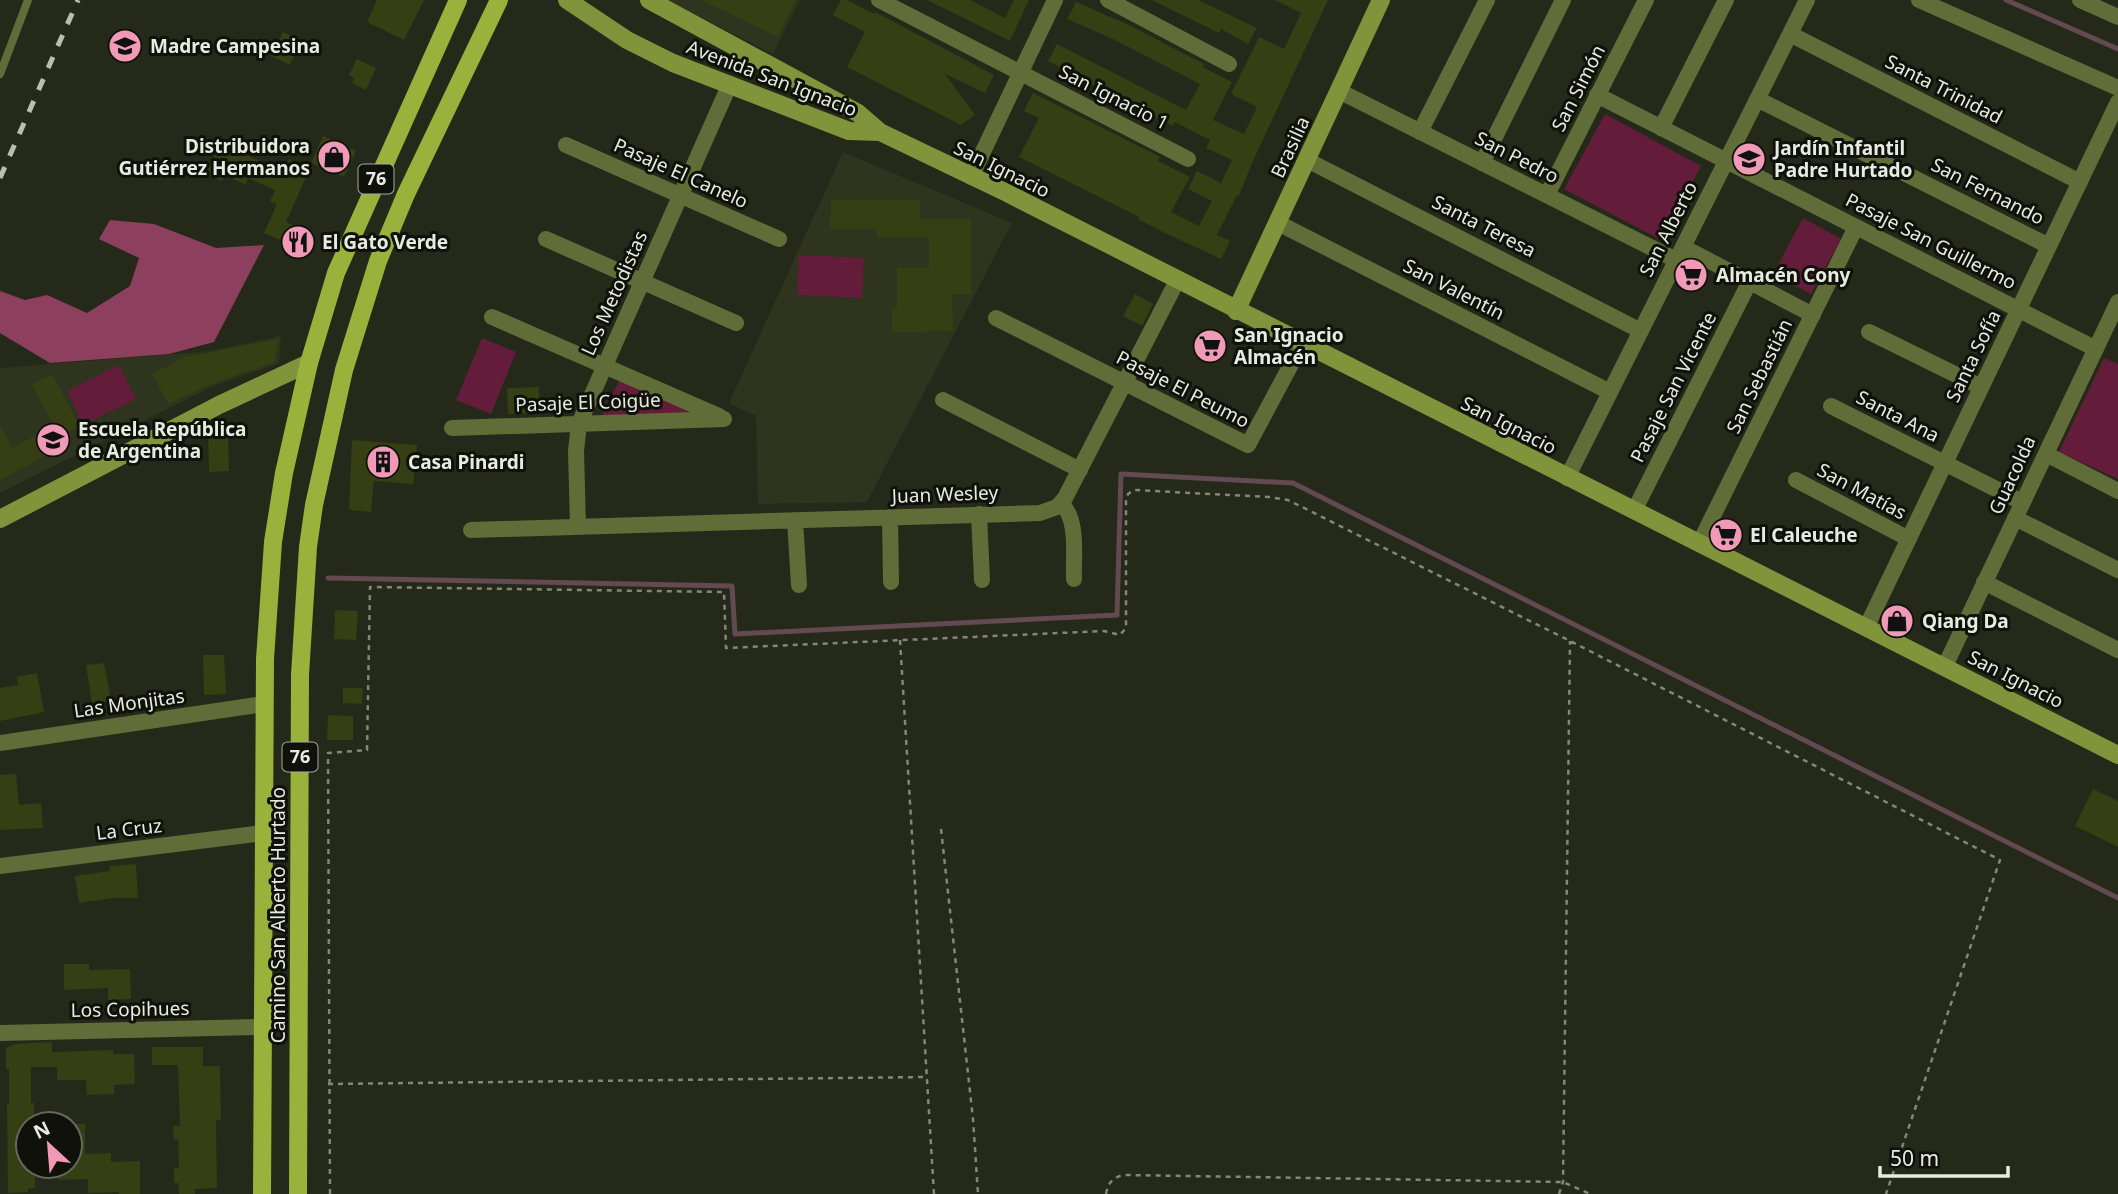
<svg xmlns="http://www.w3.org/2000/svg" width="2118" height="1194" font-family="'Noto Sans',sans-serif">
	<rect width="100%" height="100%" fill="#252919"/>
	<!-- built -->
	<path fill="#2e341d" d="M 667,0 L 800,0 L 773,54 Z
		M 843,152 L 1012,223 L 867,502 L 758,504 L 756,416 L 729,403 Z
		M 281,336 L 279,363 L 213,386 L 0,493 L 0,368 L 211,351 Z"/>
	<!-- green -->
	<path fill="#631d3a" d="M 1605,114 L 1701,166 L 1661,240 L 1564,189 Z
		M 1803,218 L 1841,239 L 1811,294 L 1773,274 Z
		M 799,255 L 864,258 L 862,298 L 797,295 Z
		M 482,338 L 516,352 L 491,414 L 456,400 Z
		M 2104,358 L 2118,364 L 2118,479 L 2059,452 Z
		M 119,365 L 136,399 L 83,425 L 67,391 Z
		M 620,379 L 693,413 L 600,419 Z"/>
	<!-- forest -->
	<path fill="#8d405d" d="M 110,220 L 154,224 L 216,248 L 264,245 L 214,342 L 169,354 L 50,363 L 0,333 L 0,291 L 25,300 L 47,295 L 87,313 L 130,286 L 139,258 L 99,239 Z"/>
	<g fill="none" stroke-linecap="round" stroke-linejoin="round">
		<!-- stream -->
		<path stroke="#624952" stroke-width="5" d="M 2006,0 L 2118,49
			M 328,578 L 732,586 L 735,634 L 1117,615 L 1121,474 L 1293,483 L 2118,898"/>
	</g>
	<!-- building -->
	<path fill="#353f13" d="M 377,0 L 424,0 L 404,40 L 367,22 Z
		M 701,0 L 796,0 L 778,37 Z
		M 841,0 L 847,0 L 874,14 L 875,12 L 994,75 L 985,93 L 945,74 L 975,115 L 961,125 L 847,67 L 865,32 L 833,15 Z
		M 927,0 L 970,0 L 1005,18 L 1014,0 L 1029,0 L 1010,41 Z
		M 1152,0 L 1198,0 L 1257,28 L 1248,44 L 1221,29 L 1219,33 Z
		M 1275,0 L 1328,0 L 1252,163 L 1239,196 L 1237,195 L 1217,235 L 1230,241 L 1221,259 L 1163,232 L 1138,219 L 1139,217 L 1019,157 L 1039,118 L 1024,111 L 1033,93 L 1160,157 L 1158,161 L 1190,177 L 1171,212 L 1199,226 L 1212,201 L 1188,189 L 1197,171 L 1221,183 L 1232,160 L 1206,148 L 1210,140 L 1175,122 L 1173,126 L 1142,111 L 1048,61 L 1057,44 L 1186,110 L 1200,84 L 1113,39 L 1067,19 L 1076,2 L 1129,25 L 1204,64 L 1203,67 L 1232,82 L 1213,120 L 1244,134 L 1257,107 L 1231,94 L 1259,37 L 1284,49 L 1301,13 Z
		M 283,32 L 301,41 L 290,65 L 271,56 Z
		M 357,59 L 376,68 L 366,90 L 352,83 L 354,78 L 349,75 Z
		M 323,136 L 356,151 L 344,177 L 311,163 Z
		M 220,144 L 284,171 L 289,159 L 310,168 L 286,222 L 314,233 L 306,251 L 264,233 L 277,204 L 270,201 L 275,190 L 248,178 L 246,185 L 225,175 L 222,181 L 206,174 Z
		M 831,200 L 920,200 L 920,219 L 971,219 L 971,294 L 952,294 L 953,331 L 892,332 L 892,308 L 897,308 L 897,268 L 929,268 L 929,237 L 877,237 L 877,229 L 830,229 Z
		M 1135,294 L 1153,304 L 1142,326 L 1123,316 Z
		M 278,339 L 275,362 L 211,384 L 168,404 L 152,374 L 185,357 Z
		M 52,374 L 80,427 L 63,435 L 68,444 L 0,480 L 0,425 L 12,448 L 54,426 L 32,385 Z
		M 539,387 L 540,413 L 508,414 L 507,388 Z
		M 228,434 L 229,471 L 209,472 L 208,435 Z
		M 352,440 L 417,445 L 413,484 L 374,481 L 371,512 L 349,510 Z
		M 335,610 L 358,611 L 356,640 L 334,639 Z
		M 203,655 L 224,655 L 226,694 L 204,695 Z
		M 104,663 L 111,701 L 92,704 L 86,665 Z
		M 37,673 L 44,712 L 0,721 L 0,688 L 18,685 L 17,677 Z
		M 343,688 L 363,688 L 362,704 L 343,703 Z
		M 328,715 L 353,716 L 353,740 L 327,740 Z
		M 16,774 L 19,805 L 41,803 L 43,828 L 0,830 L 0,775 Z
		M 2093,789 L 2118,801 L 2118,847 L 2075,826 Z
		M 136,864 L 138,898 L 112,898 L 79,903 L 75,876 L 110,871 L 109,866 Z
		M 64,964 L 89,964 L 89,970 L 130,969 L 131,999 L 108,1000 L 108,988 L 64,990 Z
		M 52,1042 L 52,1052 L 113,1050 L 113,1054 L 134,1054 L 135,1084 L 114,1085 L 114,1094 L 87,1095 L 86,1080 L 57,1080 L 57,1067 L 31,1067 L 31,1103 L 34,1103 L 34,1124 L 28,1124 L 28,1169 L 35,1169 L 35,1188 L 28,1189 L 28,1192 L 8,1193 L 7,1104 L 9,1104 L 9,1069 L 6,1069 L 6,1048 L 15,1044 Z
		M 152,1047 L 203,1047 L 203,1066 L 220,1066 L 221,1120 L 216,1120 L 217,1188 L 195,1189 L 195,1194 L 179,1194 L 178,1183 L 174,1183 L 174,1168 L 179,1168 L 178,1139 L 174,1140 L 173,1126 L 180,1126 L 178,1065 L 152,1065 Z
		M 70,1124 L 85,1124 L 85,1154 L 111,1153 L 111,1162 L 140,1161 L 140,1194 L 119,1194 L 119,1192 L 88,1193 L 88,1179 L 58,1180 L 58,1166 L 70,1166 Z"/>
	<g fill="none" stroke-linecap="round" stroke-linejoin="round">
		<!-- path -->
		<path stroke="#83877a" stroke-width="2.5" stroke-dasharray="5 5" stroke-linecap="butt" d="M 900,640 L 934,1194
			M 941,829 L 973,1119 L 978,1194
			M 328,1084 L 927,1077
			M 330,1194 L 328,753 L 367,750 L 370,587 L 724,592 L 726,648 L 1104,631 L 1120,635 L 1126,628 L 1126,500 L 1128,494 L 1134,490 L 1269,497 L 1288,500 L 1570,641 L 2000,860 L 1886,1194
			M 1106,1194 C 1108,1183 1112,1178 1123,1175 L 1563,1182 L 1590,1194
			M 1559,1194 L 1563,1182 L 1570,641"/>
		<!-- lane -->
		<path stroke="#606d38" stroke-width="8" d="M 0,74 L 28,0"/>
		<!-- street -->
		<path stroke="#606d38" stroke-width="16" d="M 879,0 L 1188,159
			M 1108,0 L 1229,64
			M 1919,0 L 2118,88
			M 2080,0 L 2118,17
			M 1790,34 L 2080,182
			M 1339,91 L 1676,260
			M 1597,95 L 2096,349
			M 1757,99 L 2049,246
			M 1661,128 L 1726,0
			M 1420,132 L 1487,0
			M 566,145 L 779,239
			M 1307,160 L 1641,331
			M 1482,163 L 1563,0
			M 971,177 L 1055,0
			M 1547,195 L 1646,0
			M 1278,223 L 1610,392
			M 546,239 L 736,323
			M 1683,247 L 1813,315
			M 492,317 L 719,416
			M 996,318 L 1248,445 L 1302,344
			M 1869,332 L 1981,387
			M 943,400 L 1080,470
			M 1831,406 L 2022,502
			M 452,428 L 724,419
			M 2046,454 L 2118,491
			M 1567,478 L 1807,0
			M 1796,480 L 1909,539
			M 1061,503 C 1079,520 1073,556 1074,579
			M 1634,511 L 1750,281
			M 979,514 L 982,580
			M 890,517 L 891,582
			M 2015,518 L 2118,570
			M 795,520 L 799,585
			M 578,526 L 576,451 L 579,424 L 729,86
			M 471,530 L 1040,513 L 1057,507 L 1065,498 L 1177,281
			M 1699,544 L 1856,227
			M 1984,582 L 2118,650
			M 1866,628 L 2118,102
			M 1945,666 L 2118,302
			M 0,743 L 264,704
			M 0,866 L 263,833
			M 0,1033 L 261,1027"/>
		<!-- secondary -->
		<path stroke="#80943c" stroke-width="18" d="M 567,0 L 627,40 L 673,63 L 849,131 L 880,132
			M 649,0 L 858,113 L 880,132 L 1005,192 L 2118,755
			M 1236,311 L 1381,0
			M 0,519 L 219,405 L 309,363"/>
		<!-- primary -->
		<path stroke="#99b23c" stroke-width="18" d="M 262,1194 L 265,659 L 273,542 L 284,473 L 309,363 L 336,273 L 458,0
			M 298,1194 L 300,675 L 308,547 L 314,505 L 344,370 L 378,261 L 406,194 L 499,0"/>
		<!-- rail -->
		<path stroke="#babdb1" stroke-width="5" stroke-dasharray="12 12" stroke-linecap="butt" d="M 0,178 L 78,0"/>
	</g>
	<!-- icons -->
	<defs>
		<symbol id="school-disc" viewBox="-11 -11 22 22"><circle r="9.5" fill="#f09ab7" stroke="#0f110a"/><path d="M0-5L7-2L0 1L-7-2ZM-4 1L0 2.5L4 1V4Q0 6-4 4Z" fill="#111"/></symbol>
		<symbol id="shop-disc" viewBox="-11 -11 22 22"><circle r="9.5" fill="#f09ab7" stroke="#0f110a"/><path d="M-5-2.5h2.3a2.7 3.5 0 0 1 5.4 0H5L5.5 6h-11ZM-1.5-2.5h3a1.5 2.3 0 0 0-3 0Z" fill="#111"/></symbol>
		<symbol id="restaurant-disc" viewBox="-11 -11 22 22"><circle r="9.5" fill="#f09ab7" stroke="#0f110a"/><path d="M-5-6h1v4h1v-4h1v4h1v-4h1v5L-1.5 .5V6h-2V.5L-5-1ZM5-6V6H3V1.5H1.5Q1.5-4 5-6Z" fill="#111"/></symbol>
		<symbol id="supermarket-disc" viewBox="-11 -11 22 22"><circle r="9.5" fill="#f09ab7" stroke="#0f110a"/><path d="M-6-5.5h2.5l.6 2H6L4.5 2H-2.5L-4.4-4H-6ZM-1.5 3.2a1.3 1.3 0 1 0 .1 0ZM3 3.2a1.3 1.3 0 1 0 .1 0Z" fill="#111"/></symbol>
		<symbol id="building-disc" viewBox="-11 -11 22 22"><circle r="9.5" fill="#f09ab7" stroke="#0f110a"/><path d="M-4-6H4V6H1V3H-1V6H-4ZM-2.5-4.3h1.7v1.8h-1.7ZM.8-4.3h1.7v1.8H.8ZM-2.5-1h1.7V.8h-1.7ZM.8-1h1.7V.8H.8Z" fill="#111"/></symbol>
	</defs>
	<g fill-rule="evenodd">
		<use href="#school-disc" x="106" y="27" width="38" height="38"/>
		<use href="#shop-disc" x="315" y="138" width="38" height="38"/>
		<use href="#school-disc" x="1730" y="140" width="38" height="38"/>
		<use href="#restaurant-disc" x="279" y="223" width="38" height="38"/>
		<use href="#supermarket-disc" x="1672" y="256" width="38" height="38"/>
		<use href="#supermarket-disc" x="1191" y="327" width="38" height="38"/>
		<use href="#school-disc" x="34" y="421" width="38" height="38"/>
		<use href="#building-disc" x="364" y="443" width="38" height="38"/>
		<use href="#supermarket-disc" x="1707" y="516" width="38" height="38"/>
		<use href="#shop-disc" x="1878" y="602" width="38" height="38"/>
	</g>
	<g text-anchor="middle" stroke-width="6" stroke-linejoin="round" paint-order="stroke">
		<!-- shield labels -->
		<g fill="#0f110a" stroke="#a7aaa0" stroke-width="2">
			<rect x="358.5" y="164.5" width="35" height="29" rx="5"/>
			<rect x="282.5" y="742.5" width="35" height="29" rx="5"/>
		</g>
		<g font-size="18" font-weight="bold" fill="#e8ebe1">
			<text x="376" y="185">76</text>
			<text x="300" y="763">76</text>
		</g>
		<!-- poi labels -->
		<g font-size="19" font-weight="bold" fill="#e8ebe1" stroke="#0f110a" text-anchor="start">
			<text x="150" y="53">Madre Campesina</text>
			<text x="310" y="153" text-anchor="end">Distribuidora<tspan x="310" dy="22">Gutiérrez Hermanos</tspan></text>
			<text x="1774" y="155">Jardín Infantil<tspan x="1774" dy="22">Padre Hurtado</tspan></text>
			<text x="322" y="249">El Gato Verde</text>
			<text x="1716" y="282">Almacén Cony</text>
			<text x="1234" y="342">San Ignacio<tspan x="1234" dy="22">Almacén</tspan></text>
			<text x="78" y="436">Escuela República<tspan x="78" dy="22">de Argentina</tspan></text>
			<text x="408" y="469">Casa Pinardi</text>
			<text x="1750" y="542">El Caleuche</text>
			<text x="1922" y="628">Qiang Da</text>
		</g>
		<!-- street labels -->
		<g font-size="19" fill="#e8ebe1" stroke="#0f110a">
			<text transform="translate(772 78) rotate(21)" y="7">Avenida San Ignacio</text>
			<text transform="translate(1578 88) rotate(-63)" y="7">San Simón</text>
			<text transform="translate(1944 89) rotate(27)" y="7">Santa Trinidad</text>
			<text transform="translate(1114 97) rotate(27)" y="7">San Ignacio 1</text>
			<text transform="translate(1290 147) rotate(-65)" y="7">Brasilia</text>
			<text transform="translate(1517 157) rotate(27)" y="7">San Pedro</text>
			<text transform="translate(1002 169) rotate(26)" y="7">San Ignacio</text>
			<text transform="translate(681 173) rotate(24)" y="7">Pasaje El Canelo</text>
			<text transform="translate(1988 191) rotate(27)" y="7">San Fernando</text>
			<text transform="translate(1484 226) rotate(27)" y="7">Santa Teresa</text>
			<text transform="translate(1668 229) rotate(-63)" y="7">San Alberto</text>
			<text transform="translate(1931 241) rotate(27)" y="7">Pasaje San Guillermo</text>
			<text transform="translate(1454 289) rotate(27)" y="7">San Valentín</text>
			<text transform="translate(614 293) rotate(-66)" y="7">Los Metodistas</text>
			<text transform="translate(1973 356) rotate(-64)" y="7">Santa Sofía</text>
			<text transform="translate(1759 376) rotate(-64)" y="7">San Sebastián</text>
			<text transform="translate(1673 387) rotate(-63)" y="7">Pasaje San Vicente</text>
			<text transform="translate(1183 389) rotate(27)" y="7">Pasaje El Peumo</text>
			<text transform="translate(588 402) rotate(-2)" y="7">Pasaje El Coigüe</text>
			<text transform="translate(1898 416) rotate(27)" y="7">Santa Ana</text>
			<text transform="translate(1509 425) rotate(27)" y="7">San Ignacio</text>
			<text transform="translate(2012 475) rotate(-65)" y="7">Guacolda</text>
			<text transform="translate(1862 491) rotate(28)" y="7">San Matías</text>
			<text transform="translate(945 494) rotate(-2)" y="7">Juan Wesley</text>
			<text transform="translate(2016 679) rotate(27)" y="7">San Ignacio</text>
			<text transform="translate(129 703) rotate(-8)" y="7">Las Monjitas</text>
			<text transform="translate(129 829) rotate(-7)" y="7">La Cruz</text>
			<text transform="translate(278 915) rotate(-90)" y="7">Camino San Alberto Hurtado</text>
			<text transform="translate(130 1009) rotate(-1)" y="7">Los Copihues</text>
		</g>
	</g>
	<!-- north arrow -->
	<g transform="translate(49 1145) rotate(334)"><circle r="33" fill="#0f110a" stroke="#666860" stroke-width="2"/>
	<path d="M0-5L12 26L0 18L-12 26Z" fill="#f09ab7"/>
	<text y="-10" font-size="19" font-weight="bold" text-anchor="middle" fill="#e8ebe1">N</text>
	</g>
	<!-- scale -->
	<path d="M1880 1166v10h128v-10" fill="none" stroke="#e8ebe1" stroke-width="3.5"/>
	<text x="1890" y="1166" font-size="21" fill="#e8ebe1" stroke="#0f110a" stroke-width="5" paint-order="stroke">50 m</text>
</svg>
